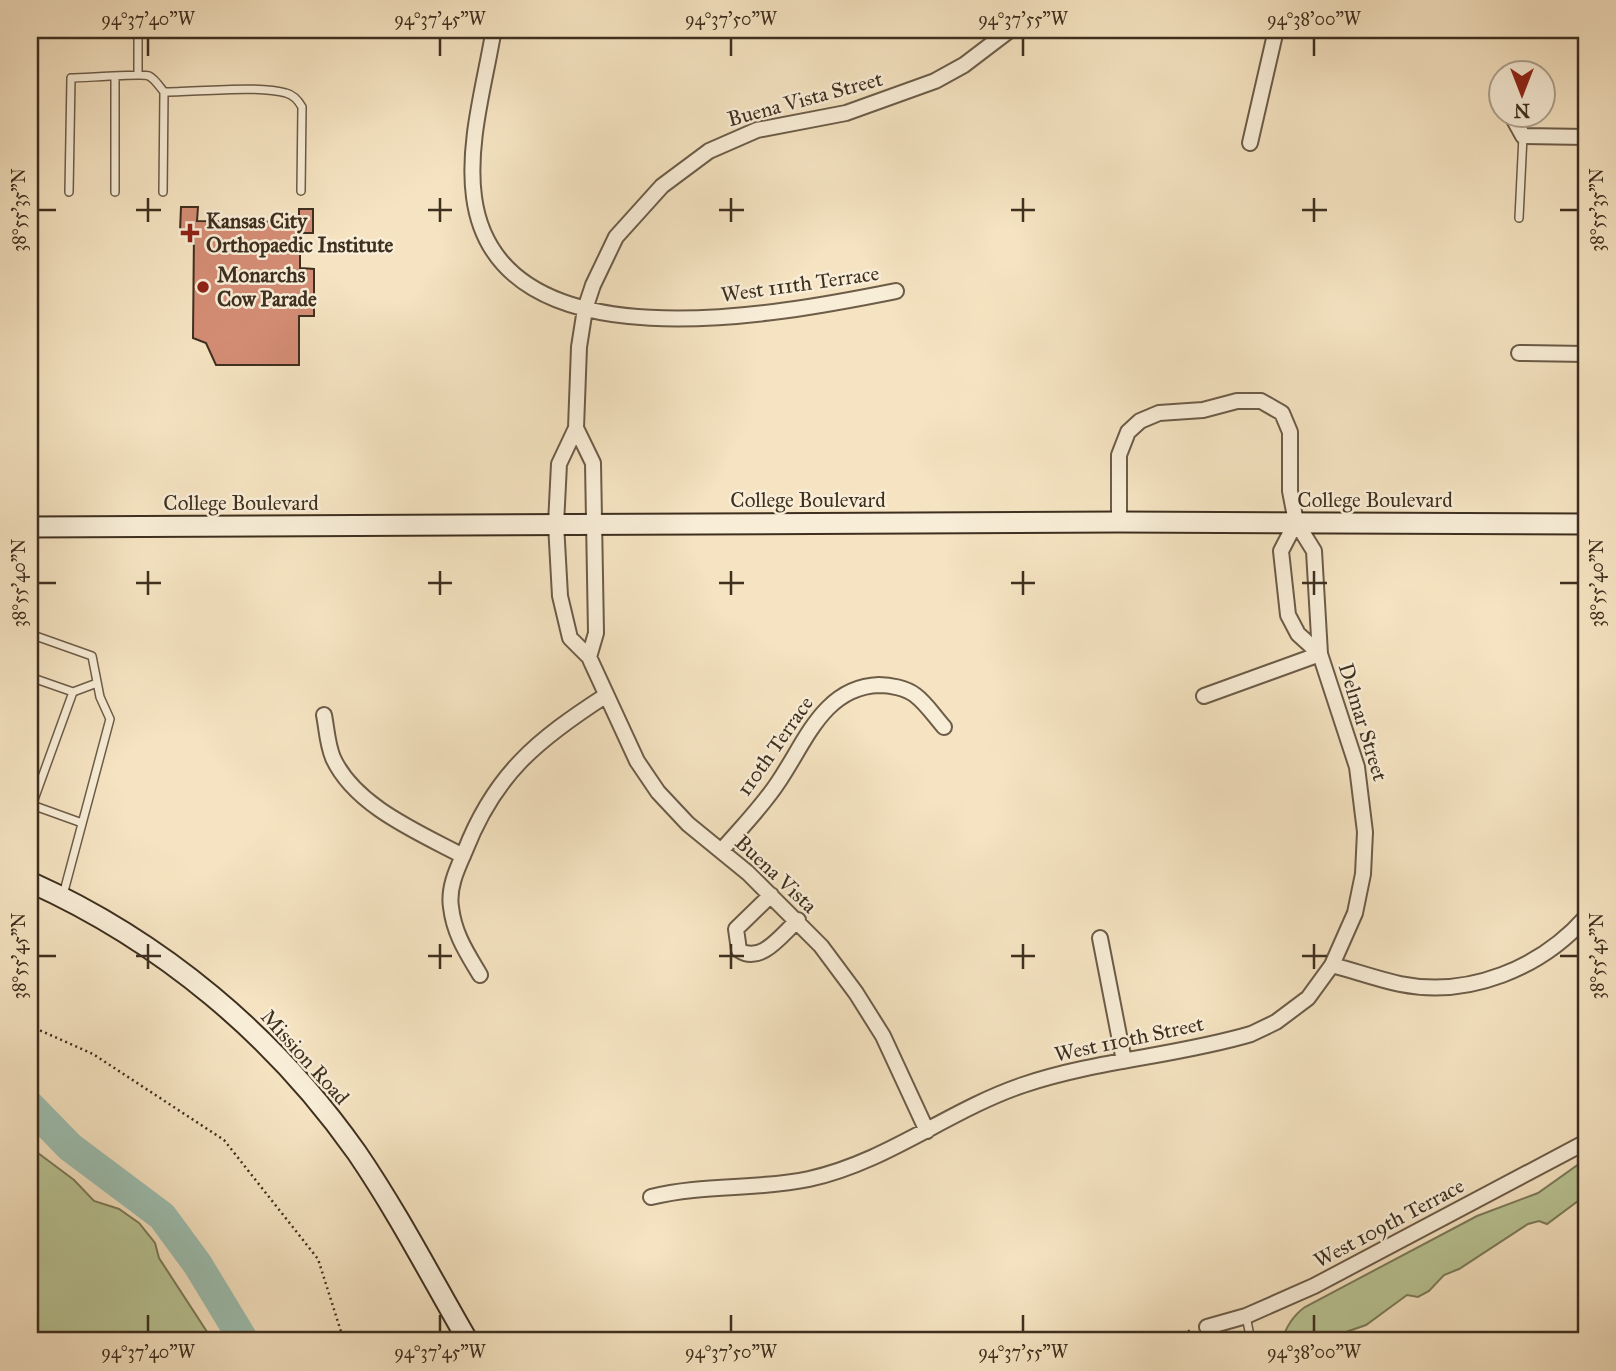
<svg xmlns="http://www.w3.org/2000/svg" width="1616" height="1371" font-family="'IM FELL Great Primer',serif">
	<rect width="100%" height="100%" fill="#f5e3c1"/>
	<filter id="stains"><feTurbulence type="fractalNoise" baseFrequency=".00286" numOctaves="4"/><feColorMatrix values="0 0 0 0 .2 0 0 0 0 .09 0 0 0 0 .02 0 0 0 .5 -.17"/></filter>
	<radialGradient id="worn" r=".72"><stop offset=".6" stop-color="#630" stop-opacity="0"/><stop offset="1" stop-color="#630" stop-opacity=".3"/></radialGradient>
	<!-- green -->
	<path fill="#b9c494" stroke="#7c7a5a" stroke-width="2" d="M 30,1147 L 74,1180 L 94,1201 L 119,1209 L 139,1223 L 155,1243 L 159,1258 L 213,1341 L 30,1341 Z
		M 1586,1159 L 1586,1195 L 1547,1224 L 1539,1221 L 1528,1224 L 1459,1269 L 1444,1275 L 1429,1291 L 1418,1297 L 1407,1295 L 1366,1325 L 1346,1332 L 1334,1341 L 1283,1341 C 1284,1328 1295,1314 1305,1307 L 1477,1216 L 1538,1193 Z"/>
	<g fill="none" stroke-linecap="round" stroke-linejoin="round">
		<!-- river -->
		<path stroke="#9cbeb0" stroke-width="30" d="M 30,1106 L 70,1147 L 162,1216 L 198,1265 L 244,1341"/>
	</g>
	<!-- building -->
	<path fill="#d48d75" stroke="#3e2f1f" stroke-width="2" d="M 181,207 L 198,207 L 197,221 L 299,222 L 299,209 L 313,209 L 313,233 L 300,233 L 300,268 L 314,269 L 314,316 L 299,316 L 299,365 L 216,365 L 206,343 L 193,338 L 194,231 L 180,231 Z"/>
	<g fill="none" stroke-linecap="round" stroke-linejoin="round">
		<defs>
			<path id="lane" d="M 138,73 L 138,30
				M 115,78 L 115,192
				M 164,92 C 196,92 258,85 286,93 C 294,95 298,100 302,107 L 301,191
				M 69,192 L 71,78 C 84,78 143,73 149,76 C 155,79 160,87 164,92 L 163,192
				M 1519,218 L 1523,136
				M 30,634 L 92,656 L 100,697 L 110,719 L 63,895
				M 30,677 L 73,692 L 32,805 L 82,823
				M 73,692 L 97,683
				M 1246,1316 L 1251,1341"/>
			<path id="street" d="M 493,34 C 484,87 467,144 474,197 C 497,371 781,314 896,291
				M 1513,118 L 1523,136 L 1586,137
				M 1250,143 L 1276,30
				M 1519,353 L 1586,354
				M 576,428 L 593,463 L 596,633 L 589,657
				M 1296,522 L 1281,551 L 1288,615 L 1298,634 L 1320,654
				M 1204,696 L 1320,654
				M 324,715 C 327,730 327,743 333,758 C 355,806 418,832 463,856
				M 721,851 C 741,828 763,806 779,781 C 806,741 824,687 879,685 C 890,685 906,688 915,695 C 926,703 935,717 944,727
				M 771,895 L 736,929 L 739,950 C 761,965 782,934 798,920
				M 1100,938 L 1124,1061
				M 1332,965 C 1355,971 1377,979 1400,984 C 1469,998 1541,968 1586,917
				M 480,975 C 467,953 454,934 451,907 C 448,888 457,869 465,851 C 495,774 537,740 605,696
				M 927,1131 L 883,1036 L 856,993 L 821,946 L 748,873 L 688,824 L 658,792 L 637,761 L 589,657 L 570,638 L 560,596 L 556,524 L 559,464 L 576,428 L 579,347 L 585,309 L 593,285 L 616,237 L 662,186 L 709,151 L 757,130 L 846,113 L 935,81 L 964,65 L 1010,30
				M 651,1197 C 704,1184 757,1190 809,1179 C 887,1162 949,1110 1023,1085 C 1097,1060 1177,1056 1251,1034 L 1276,1022 L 1308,998 L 1332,965 L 1355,913 L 1363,874 L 1365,832 L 1357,767 L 1320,654 L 1314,551 L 1296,522 L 1290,491 L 1290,432 L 1282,413 L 1261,401 L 1237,401 L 1203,410 L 1159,413 L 1140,421 L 1128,432 L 1119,455 L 1119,522
				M 1207,1327 L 1246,1316 L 1314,1286 L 1586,1142"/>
			<path id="secondary" d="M 30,527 L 1119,522 L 1586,524
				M 30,882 C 161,941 274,1035 357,1153 C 398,1213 432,1279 468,1341"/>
		</defs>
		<!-- lane casing -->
		<use href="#lane" stroke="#6c5c48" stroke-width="10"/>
		<!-- street casing -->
		<use href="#street" stroke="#6c5c48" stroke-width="18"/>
		<!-- secondary casing -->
		<use href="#secondary" stroke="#3e2f1f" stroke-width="23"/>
		<!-- path -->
		<path stroke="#3e2f1f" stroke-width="2.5" stroke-dasharray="2 3.5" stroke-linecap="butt" d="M 30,1026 L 93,1054 L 224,1140 L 318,1259 L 344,1341
			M 1145,1341 L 1193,1330"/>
		<!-- lane -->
		<use href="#lane" stroke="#f8edd7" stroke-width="7"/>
		<!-- street -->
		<use href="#street" stroke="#f8edd7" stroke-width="14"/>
		<!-- secondary -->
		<use href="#secondary" stroke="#f8edd7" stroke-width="19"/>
	</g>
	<!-- ticks -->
	<path fill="none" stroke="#3e2f1f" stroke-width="2.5" d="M 148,38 L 148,56M 440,38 L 440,56M 731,38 L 731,56M 1023,38 L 1023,56M 1314,38 L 1314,56M 148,198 L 148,222M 440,198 L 440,222M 731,198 L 731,222M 1023,198 L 1023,222M 1314,198 L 1314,222M 38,210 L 56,210M 136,210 L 161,210M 428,210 L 452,210M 719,210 L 744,210M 1011,210 L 1035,210M 1302,210 L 1327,210M 1560,210 L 1578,210M 148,571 L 148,595M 440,571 L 440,595M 731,571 L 731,595M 1023,571 L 1023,595M 1314,571 L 1314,595M 38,583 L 56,583M 136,583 L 161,583M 428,583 L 452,583M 719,583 L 744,583M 1011,583 L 1035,583M 1302,583 L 1327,583M 1560,583 L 1578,583M 148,944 L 148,969M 440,944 L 440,969M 731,944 L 731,969M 1023,944 L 1023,969M 1314,944 L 1314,969M 38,956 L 56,956M 136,956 L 161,956M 428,956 L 452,956M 719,956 L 744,956M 1011,956 L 1035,956M 1302,956 L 1327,956M 1560,956 L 1578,956M 148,1315 L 148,1332M 440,1315 L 440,1332M 731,1315 L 731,1332M 1023,1315 L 1023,1332M 1314,1315 L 1314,1332"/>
	<!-- markers -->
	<g fill="#8f2418" stroke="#f8edd7" stroke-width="2.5">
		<path d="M186.5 222.5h7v7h7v7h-7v7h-7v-7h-7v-7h7z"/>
		<circle cx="203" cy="287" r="7"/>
	</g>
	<g text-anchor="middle" stroke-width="5" stroke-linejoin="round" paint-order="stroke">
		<!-- street labels -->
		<g font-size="21" fill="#3e2f1f" stroke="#f8edd7">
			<text transform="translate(805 99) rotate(-15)" y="7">Buena Vista Street</text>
			<text transform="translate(800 284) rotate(-8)" y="7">West 111th Terrace</text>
			<text x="808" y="507">College Boulevard</text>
			<text x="1375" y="507">College Boulevard</text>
			<text x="241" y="510">College Boulevard</text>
			<text transform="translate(1363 722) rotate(73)" y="7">Delmar Street</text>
			<text transform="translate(775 746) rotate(-55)" y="7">110th Terrace</text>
			<text transform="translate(776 874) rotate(43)" y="7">Buena Vista</text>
			<text transform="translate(1129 1039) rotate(-12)" y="7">West 110th Street</text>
			<text transform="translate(305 1057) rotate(48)" y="7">Mission Road</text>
			<text transform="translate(1389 1223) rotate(-28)" y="7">West 109th Terrace</text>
		</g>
		<!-- poi labels -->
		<g font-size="21" font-weight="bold" fill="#3e2f1f" stroke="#f8edd7" text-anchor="start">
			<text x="206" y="228">Kansas City<tspan x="206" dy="24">Orthopaedic Institute</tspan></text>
			<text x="217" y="282">Monarchs<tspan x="217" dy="24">Cow Parade</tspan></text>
		</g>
	</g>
	<!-- margin -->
	<rect width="1616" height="1371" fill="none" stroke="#f5e3c1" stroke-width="77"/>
	<!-- north arrow -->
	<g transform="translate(1522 94) rotate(180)"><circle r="33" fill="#f8edd7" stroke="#aea18d" stroke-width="2"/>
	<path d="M0-5L12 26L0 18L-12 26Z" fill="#8f2418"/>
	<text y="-10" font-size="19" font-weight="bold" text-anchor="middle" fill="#3e2f1f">N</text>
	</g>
	<rect x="38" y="38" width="1540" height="1294" fill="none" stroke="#3e2f1f" stroke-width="2.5"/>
	<g font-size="18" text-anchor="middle" fill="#3e2f1f">
		<text x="148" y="25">94°37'40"W</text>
		<text x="440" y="25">94°37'45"W</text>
		<text x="731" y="25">94°37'50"W</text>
		<text x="1023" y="25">94°37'55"W</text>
		<text x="1314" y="25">94°38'00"W</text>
		<text transform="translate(1597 210) rotate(-90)" y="6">38°55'35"N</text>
		<text transform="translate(19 210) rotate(-90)" y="6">38°55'35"N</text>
		<text transform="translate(1597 583) rotate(-90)" y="6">38°55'40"N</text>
		<text transform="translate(19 583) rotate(-90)" y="6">38°55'40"N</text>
		<text transform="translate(1597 956) rotate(-90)" y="6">38°55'45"N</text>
		<text transform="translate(19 956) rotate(-90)" y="6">38°55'45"N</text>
		<text x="148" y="1358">94°37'40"W</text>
		<text x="440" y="1358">94°37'45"W</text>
		<text x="731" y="1358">94°37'50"W</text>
		<text x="1023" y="1358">94°37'55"W</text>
		<text x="1314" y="1358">94°38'00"W</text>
	</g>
	<rect width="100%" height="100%" filter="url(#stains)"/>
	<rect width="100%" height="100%" fill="url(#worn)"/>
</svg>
